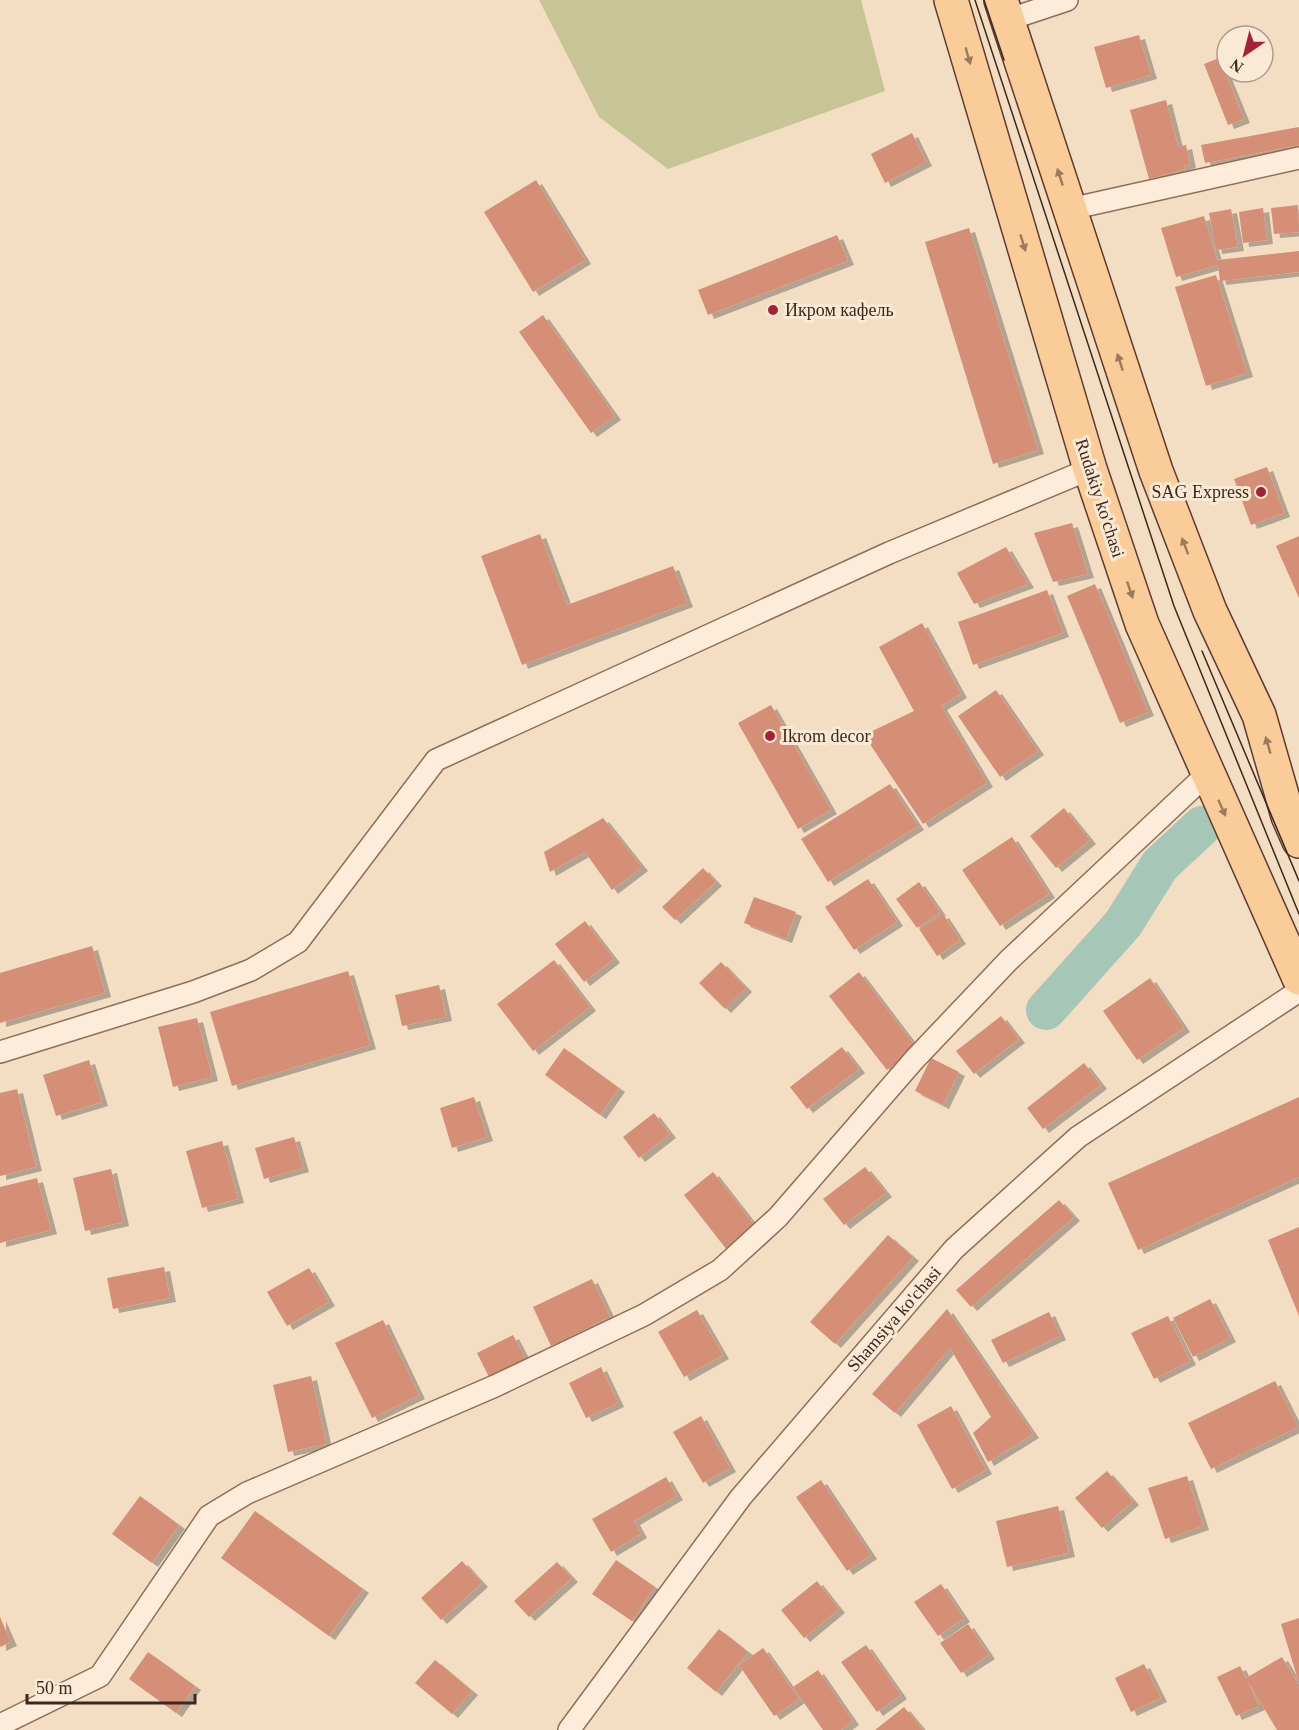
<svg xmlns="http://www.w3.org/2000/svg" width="1299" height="1730" font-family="'Times New Roman',serif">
	<defs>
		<filter id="shadow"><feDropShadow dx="6" dy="4" stdDeviation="0" flood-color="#0004"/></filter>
	</defs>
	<rect width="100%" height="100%" fill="#f3dec4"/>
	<!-- cemetery -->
	<path fill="#c7c596" d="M 539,0 L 861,0 L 885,91 L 668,169 L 599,117 Z"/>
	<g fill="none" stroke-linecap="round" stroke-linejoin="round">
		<!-- river -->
		<path stroke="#a6c6b8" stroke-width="40" d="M 1046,1010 L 1123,924 L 1160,865 L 1202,826"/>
	</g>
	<!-- building -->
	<path fill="#d58f76" filter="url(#shadow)" d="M 1139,35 L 1151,75 L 1106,88 L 1094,47 Z
		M 1219,58 L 1244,119 L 1228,125 L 1204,64 Z
		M 1166,100 L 1178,147 L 1186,145 L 1190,164 L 1184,166 L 1185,169 L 1149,179 L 1130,110 Z
		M 1299,127 L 1299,145 L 1205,163 L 1201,145 Z
		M 912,133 L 926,162 L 885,183 L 871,154 Z
		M 536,180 L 585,260 L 533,292 L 484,212 Z
		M 1298,205 L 1299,232 L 1274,234 L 1271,208 Z
		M 1263,208 L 1267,240 L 1243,243 L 1239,212 Z
		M 1231,209 L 1238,247 L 1216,250 L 1209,213 Z
		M 1204,216 L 1217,260 L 1299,251 L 1299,272 L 1220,281 L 1218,265 L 1176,277 L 1161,228 Z
		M 969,228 L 1038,450 L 993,464 L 925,242 Z
		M 837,235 L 848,261 L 708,315 L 698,290 Z
		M 1216,275 L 1247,373 L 1206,386 L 1175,287 Z
		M 543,315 L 615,416 L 591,433 L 519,332 Z
		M 1267,467 L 1284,513 L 1251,525 L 1234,479 Z
		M 1072,523 L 1088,574 L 1053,582 L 1034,533 Z
		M 540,534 L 567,605 L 673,566 L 687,603 L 522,665 L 481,556 Z
		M 1299,536 L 1299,598 L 1276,546 Z
		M 1006,547 L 1028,584 L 974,604 L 957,573 Z
		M 1095,584 L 1148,712 L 1120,723 L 1067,596 Z
		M 1047,590 L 1063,633 L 973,665 L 958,622 Z
		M 922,623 L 961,694 L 941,706 L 987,783 L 923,824 L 864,735 L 914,711 L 879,647 Z
		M 996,690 L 1038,751 L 1000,777 L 958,716 Z
		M 771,705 L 831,810 L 798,829 L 738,723 Z
		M 890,784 L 918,826 L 828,882 L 801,839 Z
		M 1064,808 L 1090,840 L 1056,868 L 1030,836 Z
		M 603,818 L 642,867 L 612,890 L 585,852 L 550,872 L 544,852 Z
		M 1012,837 L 1049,894 L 1000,926 L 962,870 Z
		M 703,868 L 716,882 L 675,920 L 662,907 Z
		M 868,879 L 897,922 L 854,950 L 825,907 Z
		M 919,882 L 940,912 L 917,928 L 896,899 Z
		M 754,897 L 796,912 L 786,939 L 744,923 Z
		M 943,914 L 960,940 L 937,956 L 919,929 Z
		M 585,921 L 614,959 L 584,982 L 555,944 Z
		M 92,946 L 105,993 L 0,1023 L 0,973 Z
		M 554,960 L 590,1007 L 533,1051 L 497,1004 Z
		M 721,962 L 746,988 L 725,1009 L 699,983 Z
		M 348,971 L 370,1045 L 232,1086 L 210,1012 Z
		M 859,972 L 916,1047 L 887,1070 L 829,996 Z
		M 1150,978 L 1184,1028 L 1137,1060 L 1103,1011 Z
		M 439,985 L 446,1017 L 402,1026 L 395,995 Z
		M 1001,1016 L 1019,1039 L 974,1074 L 956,1051 Z
		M 197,1018 L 212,1077 L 173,1087 L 158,1027 Z
		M 842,1047 L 859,1069 L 807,1109 L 790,1087 Z
		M 564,1048 L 619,1088 L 600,1115 L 545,1075 Z
		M 931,1058 L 959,1072 L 943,1105 L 915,1091 Z
		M 89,1060 L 102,1102 L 56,1116 L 43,1075 Z
		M 1084,1063 L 1101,1085 L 1043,1129 L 1027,1108 Z
		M 17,1089 L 36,1167 L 0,1176 L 0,1093 Z
		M 474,1097 L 487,1137 L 452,1148 L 440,1108 Z
		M 1299,1097 L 1299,1177 L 1138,1250 L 1108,1183 Z
		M 654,1113 L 670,1134 L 639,1158 L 623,1137 Z
		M 294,1137 L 303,1168 L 264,1179 L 255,1148 Z
		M 222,1141 L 238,1199 L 202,1208 L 186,1151 Z
		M 865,1167 L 886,1193 L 844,1225 L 823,1199 Z
		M 111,1169 L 123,1222 L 85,1231 L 73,1178 Z
		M 713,1172 L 756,1227 L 727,1250 L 684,1195 Z
		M 37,1178 L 51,1230 L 0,1243 L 0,1187 Z
		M 1059,1200 L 1074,1217 L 971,1307 L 956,1290 Z
		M 1299,1227 L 1299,1316 L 1268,1240 Z
		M 888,1235 L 913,1257 L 835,1344 L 810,1322 Z
		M 164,1267 L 170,1298 L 113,1309 L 107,1278 Z
		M 309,1268 L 329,1302 L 287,1326 L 267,1292 Z
		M 592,1279 L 610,1317 L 551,1346 L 533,1307 Z
		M 1210,1299 L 1230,1338 L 1193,1357 L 1173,1318 Z
		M 947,1309 L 1033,1434 L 988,1462 L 973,1433 L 991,1417 L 950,1348 L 895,1413 L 872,1394 Z
		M 697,1310 L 723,1355 L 684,1377 L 658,1332 Z
		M 1049,1312 L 1060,1336 L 1003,1363 L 991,1340 Z
		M 1168,1316 L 1190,1361 L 1154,1379 L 1131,1333 Z
		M 383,1320 L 419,1395 L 372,1418 L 335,1343 Z
		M 513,1335 L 526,1360 L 489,1377 L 477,1353 Z
		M 601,1367 L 618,1403 L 586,1418 L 569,1383 Z
		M 311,1376 L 326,1444 L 288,1452 L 273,1385 Z
		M 1275,1381 L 1298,1427 L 1211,1469 L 1188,1423 Z
		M 951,1406 L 986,1470 L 952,1489 L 917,1425 Z
		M 701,1416 L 730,1468 L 703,1483 L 673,1432 Z
		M 1107,1471 L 1133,1501 L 1102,1528 L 1075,1498 Z
		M 1187,1476 L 1203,1526 L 1165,1539 L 1148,1488 Z
		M 666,1477 L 677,1496 L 634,1521 L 641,1534 L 611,1552 L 592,1519 Z
		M 821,1480 L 871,1555 L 847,1571 L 796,1497 Z
		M 140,1496 L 179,1525 L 152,1563 L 112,1534 Z
		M 1058,1506 L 1069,1553 L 1007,1567 L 996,1521 Z
		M 255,1511 L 363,1589 L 329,1636 L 221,1558 Z
		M 616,1560 L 655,1587 L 632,1621 L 592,1594 Z
		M 462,1561 L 482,1583 L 441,1620 L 421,1598 Z
		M 557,1562 L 572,1578 L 529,1617 L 514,1601 Z
		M 817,1581 L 839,1609 L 804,1638 L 781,1610 Z
		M 941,1584 L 964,1618 L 938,1636 L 914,1602 Z
		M 0,1617 L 11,1642 L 0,1647 Z
		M 1299,1618 L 1299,1680 L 1298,1680 L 1281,1624 Z
		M 968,1624 L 989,1655 L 961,1673 L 940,1643 Z
		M 719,1629 L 748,1652 L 716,1692 L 687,1668 Z
		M 866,1645 L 901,1695 L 877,1712 L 841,1662 Z
		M 763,1648 L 799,1699 L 774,1716 L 739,1665 Z
		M 148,1652 L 195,1686 L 176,1713 L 129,1679 Z
		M 1282,1657 L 1299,1685 L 1299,1730 L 1277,1730 L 1247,1680 L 1259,1706 L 1236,1716 L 1217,1677 L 1240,1666 L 1246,1678 Z
		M 435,1660 L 472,1691 L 452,1714 L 415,1683 Z
		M 1144,1664 L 1161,1698 L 1131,1712 L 1115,1678 Z
		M 818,1670 L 853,1721 L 841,1730 L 823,1730 L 793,1687 Z
		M 904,1707 L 923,1730 L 875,1730 Z"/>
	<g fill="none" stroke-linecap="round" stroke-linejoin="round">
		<defs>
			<path id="minor" d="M 1007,20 L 1067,0
				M 1070,209 L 1299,158
				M 0,1052 L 193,992 L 251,970 L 298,942 L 436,760 L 889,553 L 1090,469
				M 0,1725 L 100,1676 L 209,1516 L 247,1493 L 495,1386 L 644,1315 L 720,1270 L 778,1217 L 914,1060 L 1009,960 L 1207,774
				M 569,1730 L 741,1497 L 954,1249 L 1078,1137 L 1299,991"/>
			<path id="primary" d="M 951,0 L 1090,469 L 1142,624 L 1299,978
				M 1001,0 L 1156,471 L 1210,611 L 1259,715 L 1288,816 L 1299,841"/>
		</defs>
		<!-- minor casing -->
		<use href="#minor" stroke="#906d58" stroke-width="24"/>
		<!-- primary casing -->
		<use href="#primary" stroke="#5e3c2d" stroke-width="36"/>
		<!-- minor -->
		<use href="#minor" stroke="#fcecd9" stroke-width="21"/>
		<!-- primary -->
		<use href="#primary" stroke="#f9cc99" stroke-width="33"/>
		<!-- tram -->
		<path stroke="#3e281e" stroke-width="1.5" d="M 975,0 L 1174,606 L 1299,914
			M 984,0 L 1004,60
			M 1202,651 L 1299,881"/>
	</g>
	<!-- one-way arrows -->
	<defs><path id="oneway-solid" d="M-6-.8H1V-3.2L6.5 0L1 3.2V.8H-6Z" transform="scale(1.5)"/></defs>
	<g fill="#9c7a5c">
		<use href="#oneway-solid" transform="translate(968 56) rotate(74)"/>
		<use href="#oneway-solid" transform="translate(1060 177) rotate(-108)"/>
		<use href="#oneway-solid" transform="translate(1023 243) rotate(73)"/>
		<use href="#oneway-solid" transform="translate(1120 362) rotate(-108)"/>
		<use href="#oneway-solid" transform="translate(1185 546) rotate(-111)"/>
		<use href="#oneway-solid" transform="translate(1130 590) rotate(71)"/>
		<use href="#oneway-solid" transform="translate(1268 745) rotate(-106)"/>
		<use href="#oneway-solid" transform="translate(1222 808) rotate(66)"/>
	</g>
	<!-- markers -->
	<g fill="#a62137" stroke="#f9e9d5" stroke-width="2">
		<circle cx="773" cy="310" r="6"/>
		<circle cx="1261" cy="492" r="6"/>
		<circle cx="770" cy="736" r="6"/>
	</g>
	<g text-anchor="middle" stroke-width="6" stroke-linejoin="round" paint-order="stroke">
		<!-- poi labels -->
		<g font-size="18" fill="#3e281e" stroke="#f9e9d5" text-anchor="start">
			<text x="785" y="316">Икром кафель</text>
			<text x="1249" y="498" text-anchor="end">SAG Express</text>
			<text x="782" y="742">Ikrom decor</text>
		</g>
		<!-- street labels -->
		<g font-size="18" fill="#3e281e" stroke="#f9e9d5">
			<text transform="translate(1100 498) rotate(72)" y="6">Rudakiy ko'chasi</text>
			<text transform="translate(894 1319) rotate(-49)" y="6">Shamsiya ko'chasi</text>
		</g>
	</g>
	<!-- north arrow -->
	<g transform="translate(1245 54) rotate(215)"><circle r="28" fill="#f9e9d5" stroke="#ae9c8c" stroke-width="1.5"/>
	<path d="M0-4.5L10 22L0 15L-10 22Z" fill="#a62137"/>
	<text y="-9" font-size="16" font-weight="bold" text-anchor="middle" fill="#3e281e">N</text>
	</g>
	<!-- scale -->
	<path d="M27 1694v9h168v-9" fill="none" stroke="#3e281e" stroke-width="3"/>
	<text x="36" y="1694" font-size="18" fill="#3e281e" stroke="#f9e9d5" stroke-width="4.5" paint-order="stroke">50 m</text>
</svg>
